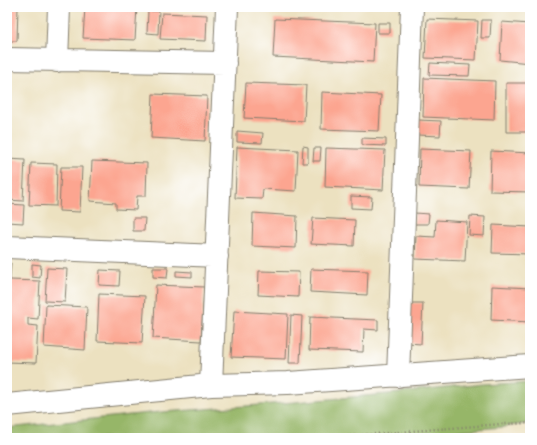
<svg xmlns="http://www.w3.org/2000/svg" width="537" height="445" font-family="'IM FELL DW Pica',serif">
	<rect width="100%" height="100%" fill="#fff"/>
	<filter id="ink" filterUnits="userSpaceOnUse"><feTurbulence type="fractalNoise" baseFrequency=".025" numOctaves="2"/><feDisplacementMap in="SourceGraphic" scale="8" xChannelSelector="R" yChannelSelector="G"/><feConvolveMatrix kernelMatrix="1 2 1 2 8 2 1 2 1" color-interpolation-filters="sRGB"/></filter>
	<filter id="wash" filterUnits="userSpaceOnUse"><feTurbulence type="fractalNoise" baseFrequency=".012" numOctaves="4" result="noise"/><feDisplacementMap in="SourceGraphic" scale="16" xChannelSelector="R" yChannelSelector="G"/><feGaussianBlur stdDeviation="0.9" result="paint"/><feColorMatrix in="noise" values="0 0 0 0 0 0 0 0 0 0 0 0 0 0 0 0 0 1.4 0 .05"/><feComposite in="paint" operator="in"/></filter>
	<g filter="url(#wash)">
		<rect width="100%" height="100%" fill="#ece1c0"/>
		<!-- forest -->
		<path fill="#96b668" stroke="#596942" d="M 530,381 L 530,423 L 503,427 L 369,438 L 7,438 L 7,428 L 149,413 L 260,405 L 399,393 L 482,384 Z"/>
		<g id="blocks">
			<!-- building -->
			<path fill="#fca590" d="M 7,7 L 18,7 L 17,41 L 7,41 Z
				M 85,7 L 137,7 L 135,40 L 83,38 Z
				M 148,11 L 159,11 L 158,34 L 147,33 Z
				M 162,13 L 207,15 L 206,41 L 160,39 Z
				M 275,19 L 375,23 L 373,62 L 273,57 Z
				M 427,19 L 478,21 L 476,60 L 425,58 Z
				M 482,20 L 491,20 L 490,38 L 481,38 Z
				M 502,22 L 530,24 L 530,63 L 500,60 Z
				M 378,23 L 390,23 L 390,33 L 378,33 Z
				M 430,63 L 470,65 L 469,76 L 429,75 Z
				M 424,78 L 495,81 L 494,120 L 423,117 Z
				M 246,83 L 306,85 L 304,121 L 244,118 Z
				M 506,83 L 530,83 L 530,132 L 506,132 Z
				M 322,92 L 381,95 L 379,131 L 321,129 Z
				M 153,94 L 207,96 L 205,141 L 151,138 Z
				M 418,120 L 441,121 L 440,136 L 418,135 Z
				M 237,131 L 263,133 L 262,143 L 237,142 Z
				M 362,138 L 386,139 L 386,146 L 362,145 Z
				M 303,146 L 308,147 L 308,163 L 302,163 Z
				M 237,147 L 298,150 L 296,191 L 263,189 L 262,199 L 235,198 Z
				M 314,148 L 321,148 L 320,161 L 313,161 Z
				M 326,148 L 385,150 L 383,190 L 325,187 Z
				M 420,149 L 471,151 L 469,189 L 419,187 Z
				M 491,151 L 530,153 L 530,192 L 490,191 Z
				M 7,159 L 25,160 L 23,201 L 7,200 Z
				M 92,161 L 147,163 L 146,196 L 137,196 L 136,210 L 116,209 L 116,203 L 90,201 Z
				M 31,163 L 57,164 L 56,206 L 29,205 Z
				M 61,167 L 82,167 L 80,212 L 59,211 Z
				M 351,196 L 372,197 L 371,209 L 351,208 Z
				M 7,204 L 24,205 L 23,223 L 7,222 Z
				M 253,213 L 297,216 L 296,248 L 252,246 Z
				M 415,213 L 429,214 L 428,224 L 414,224 Z
				M 470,216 L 485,217 L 484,236 L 469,235 Z
				M 133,218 L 145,218 L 144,231 L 133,231 Z
				M 313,218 L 355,220 L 354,246 L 311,244 Z
				M 436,220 L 467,222 L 465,261 L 415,259 L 416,236 L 435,237 Z
				M 493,225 L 530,227 L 530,254 L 492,253 Z
				M 7,263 L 11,263 L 10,280 L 40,281 L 38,319 L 28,318 L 28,325 L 38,326 L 36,363 L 7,362 Z
				M 32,264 L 41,265 L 40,278 L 32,277 Z
				M 47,268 L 67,269 L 65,302 L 45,301 Z
				M 153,268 L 168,268 L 167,278 L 153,277 Z
				M 311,269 L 368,271 L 367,295 L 310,292 Z
				M 100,270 L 120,271 L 119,286 L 99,285 Z
				M 176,271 L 192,272 L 192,277 L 176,276 Z
				M 259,271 L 299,272 L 298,297 L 258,295 Z
				M 156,285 L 204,287 L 201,341 L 153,338 Z
				M 492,286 L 530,288 L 530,322 L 491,320 Z
				M 99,294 L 145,296 L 142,343 L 97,341 Z
				M 410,303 L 423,303 L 421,344 L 408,343 Z
				M 46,305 L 87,307 L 85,350 L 44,347 Z
				M 234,311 L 288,314 L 286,359 L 231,357 Z
				M 291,315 L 302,316 L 300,363 L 289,363 Z
				M 310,317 L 378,320 L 378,330 L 364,329 L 363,352 L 309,350 Z"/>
		</g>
	</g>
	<g filter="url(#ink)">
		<use href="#blocks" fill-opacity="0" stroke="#847e6e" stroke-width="1"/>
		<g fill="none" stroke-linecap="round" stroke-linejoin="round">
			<defs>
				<path id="street" d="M 7,59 L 225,63
					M 57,61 L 59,7
					M 7,247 L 217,256
					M 398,376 L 412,7
					M 211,385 L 227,7
					M 7,405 L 211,385 L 288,383 L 530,366"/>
			</defs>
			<!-- street casing -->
			<use href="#street" stroke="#847e6e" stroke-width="24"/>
			<!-- path -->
			<path stroke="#847e6e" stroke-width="2.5" stroke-dasharray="1 3" stroke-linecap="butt" d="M 322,438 L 502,424 L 530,423"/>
			<!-- street -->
			<use href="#street" stroke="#fff" stroke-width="22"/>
		</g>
	</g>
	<!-- margin -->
	<rect width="537" height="445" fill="none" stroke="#fff" stroke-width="24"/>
</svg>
